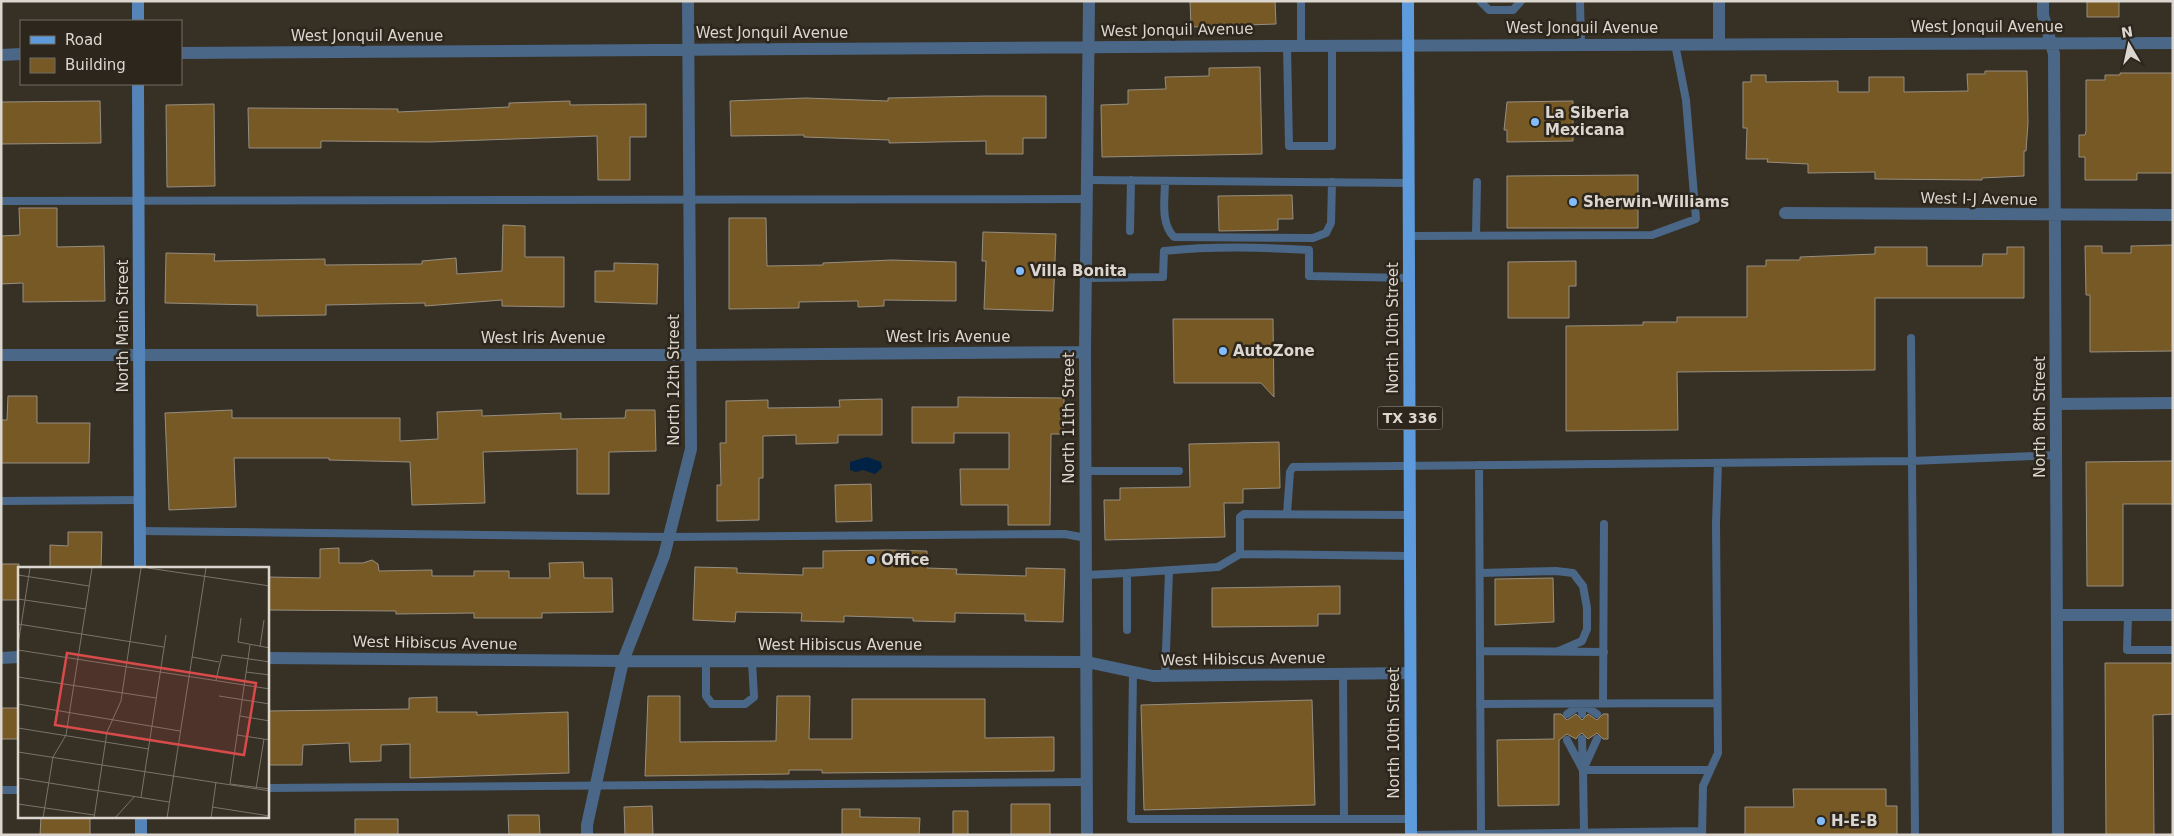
<svg xmlns="http://www.w3.org/2000/svg" width="2174" height="836" font-family="'DejaVu Sans',sans-serif">
	<rect width="100%" height="100%" fill="#373025"/>
	<!-- water -->
	<path fill="#002245" d="M 867,457 L 881,462 L 882,468 L 875,474 L 863,470 L 856,472 L 850,470 L 850,462 Z"/>
	<!-- building -->
	<path fill="#765925" stroke="#978e81" d="M 1190,1 L 1275,1 L 1276,24 L 1191,27 Z
		M 2087,1 L 2119,1 L 2119,17 L 2087,17 Z
		M 1260,67 L 1262,154 L 1102,157 L 1101,105 L 1128,104 L 1128,90 L 1166,89 L 1165,77 L 1209,76 L 1209,68 Z
		M 1985,71 L 2027,71 L 2028,123 L 2026,151 L 2024,151 L 2024,176 L 1982,178 L 1982,180 L 1875,179 L 1875,172 L 1808,173 L 1808,164 L 1767,162 L 1768,159 L 1746,159 L 1747,128 L 1743,128 L 1743,82 L 1751,82 L 1751,75 L 1766,75 L 1766,82 L 1838,81 L 1838,92 L 1869,92 L 1869,77 L 1904,77 L 1904,92 L 1968,91 L 1967,74 L 1985,74 Z
		M 2120,73 L 2173,73 L 2173,173 L 2137,173 L 2137,180 L 2085,180 L 2085,157 L 2079,157 L 2079,135 L 2085,135 L 2086,131 L 2086,80 L 2105,80 L 2105,75 L 2120,75 Z
		M 986,96 L 1046,96 L 1046,138 L 1023,138 L 1023,154 L 986,154 L 986,141 L 889,143 L 889,140 L 804,137 L 804,135 L 731,136 L 730,101 L 806,98 L 888,101 L 888,98 Z
		M 100,101 L 101,143 L 1,144 L 1,102 Z
		M 570,101 L 570,105 L 646,104 L 646,137 L 630,137 L 630,180 L 598,180 L 597,136 L 429,142 L 321,141 L 321,148 L 249,148 L 248,108 L 398,109 L 398,112 L 509,107 L 509,103 Z
		M 1573,101 L 1573,141 L 1507,142 L 1507,130 L 1504,130 L 1507,102 Z
		M 214,104 L 215,186 L 167,187 L 166,105 Z
		M 1638,175 L 1638,228 L 1507,228 L 1507,176 Z
		M 1292,195 L 1293,219 L 1278,219 L 1278,230 L 1219,231 L 1218,196 Z
		M 19,208 L 57,208 L 57,247 L 104,246 L 105,301 L 23,302 L 23,283 L 1,284 L 1,236 L 20,235 Z
		M 729,218 L 766,218 L 767,266 L 823,265 L 823,263 L 892,260 L 956,262 L 956,301 L 884,300 L 884,306 L 858,307 L 858,301 L 799,302 L 799,308 L 729,309 Z
		M 503,225 L 525,226 L 525,257 L 564,257 L 564,307 L 502,306 L 502,300 L 425,306 L 425,303 L 326,305 L 326,315 L 257,316 L 257,305 L 165,303 L 166,253 L 215,254 L 214,261 L 325,259 L 325,265 L 422,264 L 422,261 L 456,258 L 457,274 L 502,271 Z
		M 983,232 L 1056,234 L 1053,311 L 984,309 L 986,261 L 982,261 Z
		M 2173,245 L 2173,351 L 2090,352 L 2090,295 L 2086,295 L 2085,246 L 2102,246 L 2102,253 L 2131,253 L 2131,246 Z
		M 1875,247 L 1927,247 L 1927,266 L 1982,266 L 1983,254 L 2007,254 L 2007,247 L 2024,247 L 2024,298 L 1875,298 L 1875,370 L 1677,372 L 1678,430 L 1566,431 L 1566,326 L 1643,325 L 1643,322 L 1677,322 L 1677,317 L 1747,317 L 1747,266 L 1766,266 L 1766,260 L 1800,260 L 1800,257 L 1875,254 Z
		M 1576,261 L 1576,286 L 1569,286 L 1569,318 L 1508,318 L 1508,262 Z
		M 614,263 L 658,264 L 657,304 L 595,302 L 595,271 L 614,271 Z
		M 1173,319 L 1273,319 L 1274,397 L 1261,383 L 1174,383 Z
		M 8,396 L 37,396 L 37,423 L 90,423 L 89,463 L 1,463 L 1,420 L 7,420 Z
		M 958,397 L 1064,398 L 1064,434 L 1051,434 L 1050,525 L 1008,525 L 1008,505 L 961,505 L 960,469 L 1009,469 L 1009,433 L 954,433 L 954,443 L 912,443 L 912,407 L 958,407 Z
		M 882,399 L 882,435 L 838,435 L 838,443 L 796,444 L 796,435 L 763,436 L 763,478 L 759,478 L 759,520 L 717,521 L 717,485 L 721,485 L 720,443 L 726,443 L 726,401 L 768,400 L 768,408 L 840,407 L 839,400 Z
		M 232,410 L 232,418 L 400,418 L 400,441 L 438,439 L 437,412 L 482,410 L 482,416 L 561,413 L 561,419 L 625,418 L 626,410 L 655,410 L 656,451 L 609,452 L 609,494 L 577,494 L 577,449 L 483,452 L 485,503 L 412,505 L 410,462 L 329,460 L 329,458 L 234,458 L 236,507 L 169,510 L 165,413 Z
		M 1279,442 L 1280,488 L 1243,489 L 1243,503 L 1224,503 L 1225,537 L 1105,540 L 1104,500 L 1120,500 L 1120,488 L 1190,487 L 1189,444 Z
		M 2173,461 L 2173,504 L 2123,504 L 2123,586 L 2087,586 L 2086,462 Z
		M 871,484 L 872,521 L 836,522 L 835,485 Z
		M 68,532 L 102,532 L 101,568 L 50,568 L 50,545 L 68,546 Z
		M 339,548 L 339,563 L 363,563 L 372,560 L 378,564 L 379,571 L 432,570 L 432,576 L 474,576 L 474,571 L 509,571 L 509,578 L 550,578 L 549,563 L 583,562 L 584,578 L 612,578 L 613,612 L 542,613 L 542,618 L 474,618 L 474,613 L 396,614 L 396,611 L 268,610 L 268,577 L 320,578 L 320,549 Z
		M 888,550 L 927,551 L 927,568 L 957,569 L 956,574 L 1026,576 L 1026,568 L 1065,569 L 1063,622 L 1025,621 L 1025,614 L 955,613 L 955,622 L 913,621 L 913,618 L 844,616 L 844,622 L 801,621 L 802,613 L 736,612 L 735,622 L 693,620 L 695,567 L 737,568 L 737,573 L 803,575 L 803,568 L 823,568 L 823,551 Z
		M 1,564 L 19,564 L 19,600 L 1,600 Z
		M 1553,578 L 1554,622 L 1495,625 L 1495,579 Z
		M 1340,586 L 1340,614 L 1318,614 L 1318,626 L 1212,627 L 1212,588 Z
		M 2105,663 L 2173,663 L 2173,714 L 2153,715 L 2154,835 L 2106,835 Z
		M 648,696 L 680,696 L 680,742 L 776,741 L 777,696 L 810,696 L 809,739 L 852,739 L 852,699 L 985,699 L 985,738 L 1054,737 L 1054,771 L 822,773 L 822,770 L 789,770 L 789,774 L 645,776 Z
		M 437,697 L 437,712 L 477,712 L 477,715 L 568,712 L 569,773 L 410,778 L 410,744 L 381,745 L 381,761 L 350,762 L 349,743 L 303,745 L 302,765 L 268,765 L 268,711 L 409,709 L 409,698 Z
		M 1312,700 L 1315,805 L 1144,810 L 1141,705 Z
		M 1,708 L 19,708 L 19,739 L 1,739 Z
		M 1554,714 L 1561,714 L 1567,720 L 1576,714 L 1582,720 L 1588,714 L 1597,720 L 1603,714 L 1608,714 L 1608,739 L 1603,739 L 1597,733 L 1588,739 L 1582,733 L 1579,735 L 1576,739 L 1567,734 L 1559,740 L 1559,805 L 1498,806 L 1497,740 L 1554,739 Z
		M 1793,789 L 1886,789 L 1886,806 L 1897,806 L 1897,835 L 1745,835 L 1745,807 L 1794,807 Z
		M 1011,804 L 1050,804 L 1050,835 L 1011,835 Z
		M 652,806 L 653,835 L 625,835 L 624,807 Z
		M 842,809 L 860,809 L 860,817 L 920,818 L 919,835 L 842,835 Z
		M 953,811 L 968,811 L 968,835 L 953,835 Z
		M 508,815 L 539,815 L 540,835 L 509,835 Z
		M 41,817 L 90,817 L 90,835 L 40,835 Z
		M 355,819 L 398,819 L 398,835 L 355,835 Z"/>
	<g fill="none" stroke-linecap="round" stroke-linejoin="round">
		<!-- lane -->
		<path stroke="#4a6787" stroke-width="8" d="M 1480,1 L 1489,10 L 1513,10 L 1521,1
			M 1580,1 L 1581,45
			M 1287,46 L 1289,146 L 1332,146 L 1332,46
			M 1301,46 L 1301,1
			M 1087,180 L 1409,183
			M 1165,181 C 1165,199 1160,223 1174,237 L 1313,238 L 1326,233 L 1331,223 L 1332,182
			M 1,201 L 1087,199
			M 1130,231 L 1131,180
			M 1476,235 L 1477,182
			M 1409,236 L 1652,235 L 1696,219 L 1686,100 L 1675,44
			M 1086,278 L 1163,277 L 1164,251 C 1212,246 1261,247 1309,250 L 1309,276 L 1409,278
			M 1911,338 L 1915,835
			M 1479,465 L 1481,834
			M 1086,471 L 1179,471
			M 1,501 L 140,500
			M 1287,514 L 1290,472 L 1293,467 L 1911,461 L 2057,455
			M 140,531 L 669,537 L 1065,534 L 1086,538
			M 1410,556 L 1240,554 L 1240,517 L 1244,514 L 1410,515
			M 1480,573 L 1556,571 L 1573,573 L 1583,586 L 1587,608 L 1587,629 L 1582,641 L 1559,651
			M 1086,575 L 1127,573
			M 2128,616 L 2127,650 L 2173,650
			M 1127,630 L 1127,573 L 1218,567 L 1240,554
			M 1480,651 L 1604,652
			M 706,662 L 706,696 L 712,704 L 745,704 L 754,697 L 752,662
			M 1133,672 L 1131,819 L 1411,819
			M 1343,674 L 1344,819
			M 1165,676 L 1169,571
			M 1603,703 L 1604,524
			M 1480,704 L 1717,703
			M 1582,704 L 1597,714
			M 1582,704 L 1582,714
			M 1567,714 L 1582,704
			M 1582,739 L 1583,768
			M 1567,740 L 1583,770 L 1584,832
			M 1583,770 L 1710,770
			M 1583,770 L 1597,739
			M 268,788 L 1087,782
			M 1,790 L 19,790
			M 1411,835 L 1702,831
			M 1702,835 L 1703,786 L 1718,753 L 1716,524 L 1718,463"/>
		<!-- street -->
		<path stroke="#4a6787" stroke-width="12" d="M 2043,1 L 2043,15 L 2054,54 L 2058,835
			M 1719,44 L 1719,1
			M 181,53 L 1287,46 L 2173,43
			M 1,55 L 21,54
			M 1785,213 L 2173,215
			M 1,355 L 691,355 L 1085,352
			M 2056,404 L 2173,403
			M 2057,615 L 2173,615
			M 1,658 L 19,657
			M 268,658 L 623,661 L 1087,662 L 1153,676 L 1410,673
			M 587,835 L 587,825 L 623,661 L 664,556 L 691,449 L 688,1
			M 1087,835 L 1085,352 L 1089,1"/>
		<!-- secondary -->
		<path stroke="#5584b8" stroke-width="12" d="M 138,1 L 138,21
			M 138,84 L 140,568
			M 141,817 L 141,835"/>
		<!-- primary -->
		<path stroke="#5d9bdd" stroke-width="12" d="M 1408,1 L 1411,835"/>
	</g>
	<!-- markers -->
	<g fill="#83bcfb" stroke="#2d261c" stroke-width="2">
		<circle cx="1535" cy="122" r="5"/>
		<circle cx="1573" cy="202" r="5"/>
		<circle cx="1020" cy="271" r="5"/>
		<circle cx="1223" cy="351" r="5"/>
		<circle cx="871" cy="560" r="5"/>
		<circle cx="1821" cy="821" r="5"/>
	</g>
	<g text-anchor="middle" stroke-width="5" stroke-linejoin="round" paint-order="stroke">
		<!-- shield labels -->
		<rect fill="#2d261c" stroke="#a7a29a" stroke-width="1" x="1377.5" y="406.5" width="65" height="23" rx="4"/>
		<g font-size="14" font-weight="bold" fill="#dbd7d0">
			<text x="1410" y="423">TX 336</text>
		</g>
		<!-- street labels -->
		<g font-size="15" fill="#dbd7d0" stroke="#2d261c">
			<text x="1987" y="32">West Jonquil Avenue</text>
			<text x="1582" y="33">West Jonquil Avenue</text>
			<text transform="translate(1177 30) rotate(-1)" y="5">West Jonquil Avenue</text>
			<text x="772" y="38">West Jonquil Avenue</text>
			<text x="367" y="41">West Jonquil Avenue</text>
			<text transform="translate(1979 199) rotate(1)" y="5">West I-J Avenue</text>
			<text transform="translate(123 326) rotate(-90)" y="5">North Main Street</text>
			<text transform="translate(1393 328) rotate(-90)" y="5">North 10th Street</text>
			<text x="948" y="342">West Iris Avenue</text>
			<text x="543" y="343">West Iris Avenue</text>
			<text transform="translate(674 380) rotate(-90)" y="5">North 12th Street</text>
			<text transform="translate(2040 417) rotate(-90)" y="5">North 8th Street</text>
			<text transform="translate(1069 418) rotate(-90)" y="5">North 11th Street</text>
			<text transform="translate(435 643) rotate(1)" y="5">West Hibiscus Avenue</text>
			<text x="840" y="650">West Hibiscus Avenue</text>
			<text transform="translate(1243 659) rotate(-1)" y="5">West Hibiscus Avenue</text>
			<text transform="translate(1394 733) rotate(-90)" y="5">North 10th Street</text>
		</g>
		<!-- poi labels -->
		<g font-size="15" font-weight="bold" fill="#dbd7d0" stroke="#2d261c" text-anchor="start">
			<text x="1545" y="118">La Siberia<tspan x="1545" dy="17">Mexicana</tspan></text>
			<text x="1583" y="207">Sherwin-Williams</text>
			<text x="1030" y="276">Villa Bonita</text>
			<text x="1233" y="356">AutoZone</text>
			<text x="881" y="565">Office</text>
			<text x="1831" y="826">H-E-B</text>
		</g>
	</g>
	<!-- overview -->
	<g transform="translate(18 567)">
		<rect width="251" height="251" fill="#373025"/>
		<path fill="none" stroke="#797369" stroke-width="1" d="M 130,1 L 252,19M 0,8 L 71,19M 0,32 L 68,42M 223,51 L 220,75 L 252,81M 0,57 L 146,80M 0,78 L 12,1M 242,80 L 246,53M 0,83 L 252,122M 174,90 L 201,95M 228,105 L 252,108M 0,110 L 138,131M 198,113 L 204,88 L 252,95M 201,129 L 252,137M 0,137 L 162,164M 222,149 L 252,154M 0,161 L 131,182M 219,168 L 252,173M 0,185 L 252,224M 0,211 L 151,235M 212,217 L 232,78M 212,217 L 252,222M 238,222 L 246,172M 123,230 L 148,68M 0,237 L 76,248M 194,240 L 252,249M 25,251 L 35,190 L 48,168 L 74,1M 76,251 L 89,165 L 103,134 L 123,1M 97,251 L 117,229M 149,251 L 188,1M 193,251 L 198,215"/>
		<path fill="#d74b4a" fill-opacity="0.15" stroke="#d74b4a" stroke-width="2.5" d="M 49,86 L 238,116 L 226,188 L 37,158 Z"/>
		<rect width="251" height="251" fill="none" stroke="#dbd7d0" stroke-width="2.5"/>
	</g>
	<!-- border -->
	<rect width="2174" height="836" fill="none" stroke="#dbd7d0" stroke-width="5"/>
	<!-- legend -->
	<rect x="20" y="20" width="162" height="65" fill="#2d261c" stroke="#736d64"/>
	<rect x="30" y="36" width="25" height="8" fill="#5d9bdd" stroke="#736d64"/>
	<text x="65" y="45" font-size="15" fill="#dbd7d0">Road</text>
	<rect x="30" y="58" width="25" height="15" fill="#765925" stroke="#736d64"/>
	<text x="65" y="70" font-size="15" fill="#dbd7d0">Building</text>
	<!-- north arrow -->
	<g transform="translate(2129 45) rotate(351)" stroke="#2d261c" stroke-width="4" paint-order="stroke">
	<path d="M0-4L9 19L0 12L-9 19Z" fill="#dbd7d0"/>
	<text y="-8" font-size="14" font-weight="bold" text-anchor="middle" fill="#dbd7d0">N</text>
	</g>
</svg>
